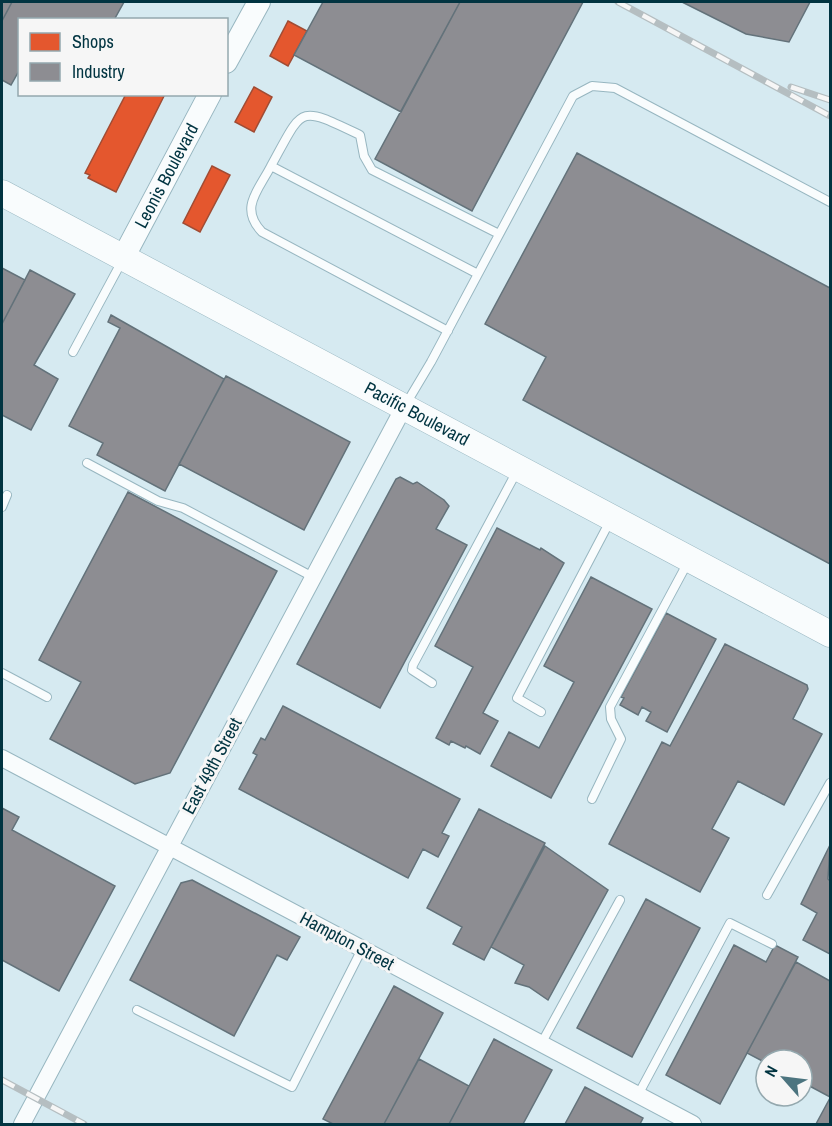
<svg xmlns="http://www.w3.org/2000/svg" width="832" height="1126" font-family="'Archivo Narrow',sans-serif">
	<rect width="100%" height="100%" fill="#d6eaf1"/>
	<!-- shops -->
	<path fill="#e4572e" stroke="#a04c34" stroke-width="1.5" d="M 288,21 L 307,31 L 288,66 L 270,56 Z
		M 254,87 L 272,97 L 254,132 L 235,122 Z
		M 126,94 L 165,94 L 116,192 L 88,178 L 90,175 L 85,173 Z
		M 212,166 L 230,175 L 200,232 L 183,223 Z"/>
	<!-- industry -->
	<path fill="#8d8d92" stroke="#63727a" stroke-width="1.5" d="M 2,2 L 12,2 L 2,21 Z
		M 12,2 L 124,2 L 114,20 L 20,20 L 20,69 L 11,85 L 2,80 L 2,21 Z
		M 323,2 L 460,2 L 401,112 L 294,55 Z
		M 460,2 L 583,2 L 472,211 L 375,159 Z
		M 682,2 L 810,2 L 789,42 L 746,34 Z
		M 577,153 L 830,288 L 830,564 L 523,400 L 546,357 L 485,324 Z
		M 2,268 L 25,280 L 2,324 Z
		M 30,270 L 75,294 L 34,365 L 58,379 L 31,430 L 2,415 L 2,324 Z
		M 111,315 L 224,379 L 165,491 L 97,455 L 103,443 L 69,426 L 120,328 L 108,322 Z
		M 226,376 L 350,442 L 304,530 L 179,464 Z
		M 400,477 L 413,484 L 417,482 L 444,500 L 449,506 L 436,529 L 467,545 L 380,708 L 297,664 L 396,479 Z
		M 128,492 L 277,571 L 170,773 L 135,784 L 50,739 L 81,682 L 39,660 Z
		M 497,528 L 540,550 L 541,548 L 564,563 L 483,713 L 498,721 L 480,754 L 466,746 L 465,748 L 451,741 L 449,745 L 436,738 L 473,667 L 435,646 Z
		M 591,577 L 652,609 L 551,798 L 491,766 L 509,732 L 539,748 L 574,682 L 544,666 Z
		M 666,613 L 716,639 L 667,732 L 646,721 L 651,712 L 642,707 L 638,715 L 620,705 L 624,698 L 621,697 Z
		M 725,644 L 807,685 L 808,689 L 793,719 L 822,734 L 784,805 L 738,781 L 712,829 L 729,838 L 700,892 L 609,844 L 662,742 L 670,746 Z
		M 283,706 L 460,799 L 442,833 L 449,836 L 438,857 L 423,849 L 408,878 L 239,789 L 257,755 L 253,753 L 261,738 L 265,740 Z
		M 2,808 L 19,817 L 12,830 L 115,886 L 59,991 L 2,960 Z
		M 479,809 L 545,843 L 484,960 L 453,944 L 462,927 L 427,908 Z
		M 830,845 L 828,879 L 830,881 L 830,954 L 803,940 L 817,913 L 801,904 Z
		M 545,846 L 608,890 L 548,1000 L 529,987 L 515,983 L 524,965 L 491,947 Z
		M 192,880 L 300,937 L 287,960 L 277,955 L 234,1036 L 130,980 L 181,883 Z
		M 646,899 L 700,928 L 632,1057 L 577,1028 Z
		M 734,945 L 766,962 L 775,945 L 798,957 L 720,1104 L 666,1075 Z
		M 796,962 L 830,981 L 830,1097 L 802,1082 L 802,1060 L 766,1060 L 766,1063 L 747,1053 Z
		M 394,986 L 443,1013 L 384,1124 L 333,1124 L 323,1119 Z
		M 494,1039 L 552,1070 L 523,1124 L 449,1124 Z
		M 419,1059 L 469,1086 L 449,1124 L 384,1124 Z
		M 585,1087 L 643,1118 L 640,1124 L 565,1124 Z
		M 830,1098 L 830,1124 L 816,1124 Z"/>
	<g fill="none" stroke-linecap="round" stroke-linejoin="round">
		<defs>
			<path id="lane" d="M 271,166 C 304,106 297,105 360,135 L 364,156 L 372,170 L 499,234
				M 448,331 L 262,232 C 239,208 258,191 271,166 L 478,274
				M 73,352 L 122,261
				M 406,404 L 431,362 L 573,96 L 592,86 L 615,88 L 830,202
				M 87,463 L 158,501 L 183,508 L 313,577
				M 2,507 L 7,495
				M 2,673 L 47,697
				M 432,683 L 412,670 L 413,665 L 517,471
				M 541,712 L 517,698 L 610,521
				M 592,799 L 621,739 L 611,719 L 610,707 L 688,562
				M 767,895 L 830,783
				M 137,1010 L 292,1087 L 362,949
				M 541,1044 L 620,900
				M 638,1095 L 730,923 L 772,944"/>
			<path id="street" d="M 2,758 L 693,1124
				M 22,1124 L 404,407"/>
			<g id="secondary">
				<path d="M 226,62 L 259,2"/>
				<path id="s1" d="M 123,258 L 210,94"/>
			</g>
			<g id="primary">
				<path id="s2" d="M 2,193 L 830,634"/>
			</g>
		</defs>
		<!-- lane casing -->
		<use href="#lane" stroke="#97b6c0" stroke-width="10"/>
		<!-- street casing -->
		<use href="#street" stroke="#97b6c0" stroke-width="18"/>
		<!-- secondary casing -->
		<use href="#secondary" stroke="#97b6c0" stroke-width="24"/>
		<!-- primary casing -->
		<use href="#primary" stroke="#97b6c0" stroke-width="27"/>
		<!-- lane -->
		<use href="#lane" stroke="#f9fcfd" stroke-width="8"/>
		<!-- street -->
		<use href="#street" stroke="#f9fcfd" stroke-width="16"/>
		<!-- secondary -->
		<use href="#secondary" stroke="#f9fcfd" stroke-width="22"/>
		<!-- primary -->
		<use href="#primary" stroke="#f9fcfd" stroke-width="26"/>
		<defs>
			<path id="rail" d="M 618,2 L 830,116
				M 791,87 L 830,100
				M 2,1080 L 84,1124"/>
		</defs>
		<!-- rail casing -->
		<use href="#rail" stroke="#b5bec1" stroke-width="7"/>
		<!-- rail -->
		<use href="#rail" stroke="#f6f6f6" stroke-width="4.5" stroke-dasharray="14" stroke-linecap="butt"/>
	</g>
	<g text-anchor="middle" stroke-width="6" stroke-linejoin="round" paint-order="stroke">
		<!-- street labels -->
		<g font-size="18" fill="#013441" stroke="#f6f6f6">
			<text dy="6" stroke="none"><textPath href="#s1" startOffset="93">Leonis Boulevard</textPath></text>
			<text dy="6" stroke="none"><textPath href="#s2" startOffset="470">Pacific Boulevard</textPath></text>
			<text transform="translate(212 766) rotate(-62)" y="6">East 49th Street</text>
			<text transform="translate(347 941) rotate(28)" y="6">Hampton Street</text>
		</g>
	</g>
	<!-- border -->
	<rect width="832" height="1126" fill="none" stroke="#013441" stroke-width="6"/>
	<!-- legend -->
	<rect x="18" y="18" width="210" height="78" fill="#f6f6f6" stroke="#94a8ae" stroke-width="1.5"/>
	<rect x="30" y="33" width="30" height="18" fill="#e4572e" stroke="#94a8ae" stroke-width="1.5"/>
	<text x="72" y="48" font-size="18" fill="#013441">Shops</text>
	<rect x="30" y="63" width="30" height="18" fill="#8d8d92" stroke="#94a8ae" stroke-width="1.5"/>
	<text x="72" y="78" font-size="18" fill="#013441">Industry</text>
	<!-- north arrow -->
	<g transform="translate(784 1078) rotate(298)"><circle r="28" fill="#f6f6f6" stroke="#94a8ae" stroke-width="1.5"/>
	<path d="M0-4.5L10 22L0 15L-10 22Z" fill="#4c747f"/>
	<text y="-9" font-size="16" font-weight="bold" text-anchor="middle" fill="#013441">N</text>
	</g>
</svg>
